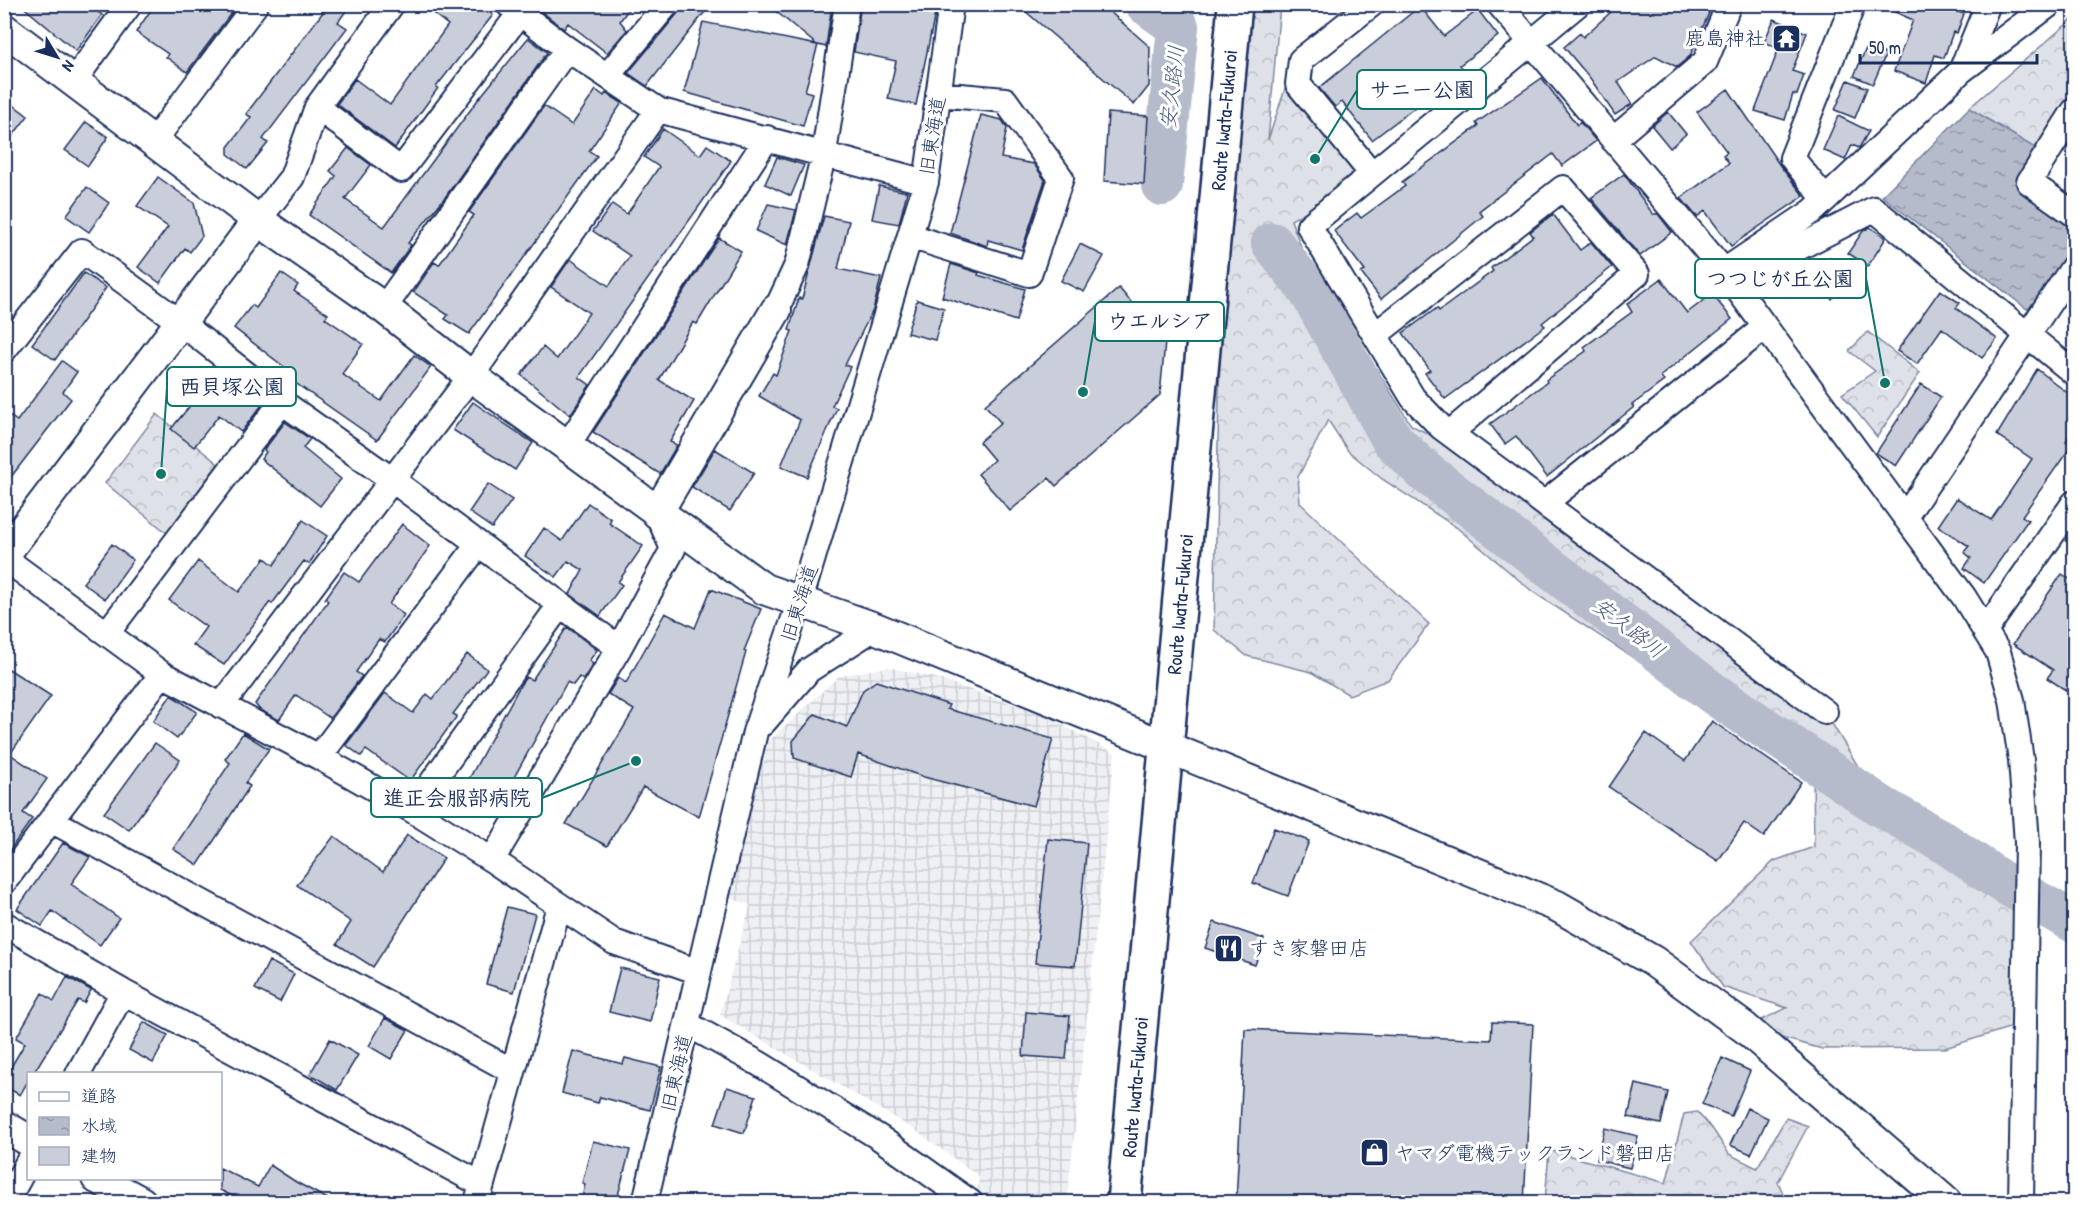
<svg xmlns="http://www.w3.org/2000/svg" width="2079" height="1207" font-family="'Patrick Hand','Klee One',sans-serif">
	<defs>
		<pattern id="industrial-grid" width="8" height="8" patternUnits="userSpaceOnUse" patternTransform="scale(1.5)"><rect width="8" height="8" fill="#eff0f4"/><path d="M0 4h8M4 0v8" fill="none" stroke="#ccced4"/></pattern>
		<pattern id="forest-crowns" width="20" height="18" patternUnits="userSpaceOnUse" patternTransform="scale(1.5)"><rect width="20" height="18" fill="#dee1e7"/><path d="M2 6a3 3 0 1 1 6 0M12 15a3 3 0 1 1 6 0" fill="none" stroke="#bec1c9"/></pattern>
		<pattern id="water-ripples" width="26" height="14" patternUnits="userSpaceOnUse" patternTransform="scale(1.5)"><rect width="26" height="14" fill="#b5bbca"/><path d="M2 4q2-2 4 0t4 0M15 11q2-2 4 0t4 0" fill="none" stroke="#9298a7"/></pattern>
	</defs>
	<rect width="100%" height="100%" fill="#fff"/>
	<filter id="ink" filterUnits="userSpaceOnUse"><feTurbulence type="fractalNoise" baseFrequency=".0167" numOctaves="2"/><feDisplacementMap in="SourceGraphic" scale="12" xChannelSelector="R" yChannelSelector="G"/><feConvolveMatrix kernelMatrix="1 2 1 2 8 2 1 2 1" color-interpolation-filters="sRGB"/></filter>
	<g filter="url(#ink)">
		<!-- industrial -->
		<path fill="url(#industrial-grid)" d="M 888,667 L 936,678 L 1040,713 L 1115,753 L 1067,1202 L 984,1202 L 977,1197 L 979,1177 L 915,1130 L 720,1015 L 750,905 L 724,896 L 767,743 L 839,676 Z"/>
		<!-- forest -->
		<path fill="url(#forest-crowns)" stroke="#7c88a2" stroke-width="1.5" d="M 1235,5 L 1280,5 L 1268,140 L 1287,83 L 1372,174 L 1291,220 L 1301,247 L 1411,425 L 1502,472 L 1825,712 L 1903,840 L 1942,841 L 2026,918 L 2025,1023 L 1945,1048 L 1822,1049 L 1745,1028 L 1787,1008 L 1723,987 L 1691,941 L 1774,861 L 1814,847 L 1813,776 L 1533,592 L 1456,527 L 1382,479 L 1348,451 L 1328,420 L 1298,477 L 1300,503 L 1429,624 L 1388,680 L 1349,695 L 1311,672 L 1247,656 L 1214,630 L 1225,112 Z
			M 2074,18 L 2074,108 L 2046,155 L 1969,108 Z
			M 1868,332 L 1920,373 L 1877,437 L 1842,394 L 1875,371 L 1849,351 Z
			M 157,414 L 218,464 L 167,533 L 105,483 Z
			M 1697,1112 L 1714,1131 L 1729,1154 L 1757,1168 L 1786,1118 L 1808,1126 L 1778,1182 L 1787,1202 L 1545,1202 L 1549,1150 L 1666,1183 L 1684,1114 Z"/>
		<!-- water -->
		<path fill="url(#water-ripples)" stroke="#77839f" stroke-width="1.5" d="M 1969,108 L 2043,153 L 2022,186 L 2074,225 L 2074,246 L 2035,305 L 2027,309 L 1882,196 Z"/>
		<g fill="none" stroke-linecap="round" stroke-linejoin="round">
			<!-- river -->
			<path stroke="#b5bbca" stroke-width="42" d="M 1146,4 L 1178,27 L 1162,185
				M 1272,243 L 1310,292 L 1393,441 L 1424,471 L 1714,694 L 1882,807 L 1942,841 L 2002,882 L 2074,922"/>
		</g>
		<!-- building -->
		<path fill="#caceda" stroke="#1b2f5e" stroke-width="1.5" d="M 20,4 L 87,4 L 102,15 L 76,51 Z
			M 155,4 L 238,4 L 187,72 L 166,57 L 168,54 L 136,32 Z
			M 329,4 L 351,4 L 338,22 L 347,28 L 263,139 L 268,143 L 247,169 L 228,154 L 228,147 L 251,117 L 246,114 Z
			M 421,4 L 480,4 L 493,15 L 436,87 L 438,88 L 395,148 L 337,104 L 355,79 L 390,105 L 448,25 Z
			M 543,4 L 632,4 L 620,21 L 627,30 L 607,53 L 568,23 L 564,29 L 541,11 Z
			M 682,4 L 711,4 L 647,86 L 628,73 L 678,13 Z
			M 767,4 L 832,4 L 826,47 L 818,45 L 805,91 L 812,93 L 803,126 L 684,92 L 703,22 L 817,45 Z
			M 861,4 L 937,4 L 916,105 L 888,99 L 896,61 L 854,52 Z
			M 1017,4 L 1101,4 L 1150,47 L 1149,86 L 1134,105 Z
			M 1620,4 L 1713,4 L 1690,56 L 1677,67 L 1656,56 L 1618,82 L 1632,104 L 1615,115 L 1590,78 L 1564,47 L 1580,33 L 1583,37 Z
			M 1877,4 L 1938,4 L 1964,14 L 1957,33 L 1953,32 L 1944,58 L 1935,55 L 1926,83 L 1894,71 L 1913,20 Z
			M 1420,6 L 1444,36 L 1478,10 L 1498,36 L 1460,65 L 1464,70 L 1372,140 L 1342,102 L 1335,107 L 1319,88 Z
			M 1774,19 L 1807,33 L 1792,71 L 1804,75 L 1797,95 L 1793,94 L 1785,120 L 1755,111 L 1779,48 L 1764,42 Z
			M 528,38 L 547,52 L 546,54 L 446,196 L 408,243 L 411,245 L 391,273 L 309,215 L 336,176 L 330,171 L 348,148 L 371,165 L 345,199 L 384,227 L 477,101 Z
			M 1867,46 L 1886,54 L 1873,84 L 1854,76 Z
			M 1542,78 L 1577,125 L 1580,122 L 1596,141 L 1562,166 L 1553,154 L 1479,211 L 1483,216 L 1381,299 L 1361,273 L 1365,271 L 1334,231 L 1357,213 L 1361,218 L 1405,186 L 1402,182 L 1478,126 L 1476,123 Z
			M 1848,80 L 1867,88 L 1855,118 L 1835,110 Z
			M 1728,89 L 1781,167 L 1804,196 L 1731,246 L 1705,211 L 1697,217 L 1681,198 L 1729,163 L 1723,155 L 1727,152 L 1697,112 Z
			M 596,90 L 604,96 L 606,93 L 622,103 L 589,151 L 597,156 L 469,334 L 445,319 L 448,315 L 413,292 L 415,290 L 434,262 L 439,265 L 474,215 L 469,212 L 544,106 L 572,125 Z
			M 4,98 L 28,116 L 4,147 Z
			M 1668,112 L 1686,134 L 1670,148 L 1652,126 Z
			M 1108,113 L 1148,116 L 1144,184 L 1104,181 Z
			M 981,115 L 1002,120 L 1007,128 L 1001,158 L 1034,164 L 1045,180 L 1022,250 L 988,240 L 987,246 L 950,233 Z
			M 1838,116 L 1869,131 L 1859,148 L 1852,145 L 1845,160 L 1823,150 Z
			M 86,122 L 108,137 L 88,166 L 65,150 Z
			M 663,129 L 700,155 L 707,145 L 731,161 L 579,377 L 590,385 L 570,415 L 521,375 L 543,347 L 557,359 L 589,313 L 551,287 L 570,259 L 609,286 L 630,256 L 593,231 L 612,204 L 627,214 L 659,167 L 644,157 Z
			M 777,157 L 804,165 L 791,196 L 765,184 Z
			M 1624,174 L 1653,214 L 1658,214 L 1672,232 L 1640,256 L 1591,198 Z
			M 158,177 L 194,203 L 202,236 L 190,252 L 185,248 L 160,283 L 138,267 L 168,227 L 137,206 Z
			M 879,186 L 907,192 L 899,224 L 872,219 Z
			M 87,187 L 109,203 L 89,232 L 66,216 Z
			M 768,204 L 796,210 L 787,245 L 756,231 Z
			M 1553,214 L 1580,250 L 1591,242 L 1612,267 L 1542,323 L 1545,326 L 1445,399 L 1425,373 L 1430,370 L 1403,333 L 1437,308 L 1439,311 L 1493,271 L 1491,268 L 1533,236 L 1530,232 Z
			M 824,216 L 849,221 L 838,269 L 881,278 L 873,310 L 845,365 L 850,367 L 832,406 L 837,408 L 807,477 L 781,466 L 800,420 L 759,396 L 773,373 L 776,375 L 792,331 L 789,330 L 799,298 L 802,299 Z
			M 1870,227 L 1886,238 L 1868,266 L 1848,253 L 1863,231 Z
			M 719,238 L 741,251 L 697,324 L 693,322 L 659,380 L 694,401 L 670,442 L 677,445 L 660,474 L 593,432 Z
			M 1080,244 L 1104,256 L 1084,292 L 1061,281 Z
			M 1830,258 L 1850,271 L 1832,299 L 1812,286 Z
			M 951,264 L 979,273 L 978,275 L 1025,289 L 1016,321 L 942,297 Z
			M 84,273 L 106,288 L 55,360 L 32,344 Z
			M 281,273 L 298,285 L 294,291 L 328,314 L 325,318 L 363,344 L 342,374 L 381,401 L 414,355 L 431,367 L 377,440 L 284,375 L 288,370 L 234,328 L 252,305 L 256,308 Z
			M 1661,279 L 1687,313 L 1712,294 L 1732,319 L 1661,376 L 1664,381 L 1632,405 L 1634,407 L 1547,477 L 1516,436 L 1505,444 L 1490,424 L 1547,382 L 1546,380 L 1586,351 L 1584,347 L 1632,312 L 1627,304 Z
			M 1119,288 L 1165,342 L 1160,395 L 1056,486 L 1049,478 L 1010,511 L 978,474 L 994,460 L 979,442 L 1001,423 L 985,405 Z
			M 1940,290 L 1960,303 L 1956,308 L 1997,339 L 1982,358 L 1942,328 L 1917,364 L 1897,351 Z
			M 917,300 L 944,308 L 935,340 L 907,333 Z
			M 62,361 L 77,372 L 63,392 L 71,399 L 4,486 L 4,412 L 17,421 Z
			M 2037,369 L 2074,398 L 2074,428 L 2066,441 L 2072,445 L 2022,516 L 2028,520 L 1984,583 L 1964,568 L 1971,558 L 1964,552 L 1969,546 L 1938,526 L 1957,498 L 1991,520 L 2032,459 L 1997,435 Z
			M 224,375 L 262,405 L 241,432 L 219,415 L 194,447 L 171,429 L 197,397 L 192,393 L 204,378 L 215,386 Z
			M 1921,384 L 1941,397 L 1896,466 L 1876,453 Z
			M 473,402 L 533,443 L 515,470 L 453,430 Z
			M 285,422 L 310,439 L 303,448 L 341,479 L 320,506 L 261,459 L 266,452 L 264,450 Z
			M 715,449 L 754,473 L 730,511 L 692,487 Z
			M 488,484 L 512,500 L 492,528 L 469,512 Z
			M 588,503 L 611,519 L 609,523 L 643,546 L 618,582 L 622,585 L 600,616 L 570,594 L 583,570 L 568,561 L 556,577 L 525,556 L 544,528 L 562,541 Z
			M 303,520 L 327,536 L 309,564 L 304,561 L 272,604 L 270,602 L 224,665 L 193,645 L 206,627 L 169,600 L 198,561 L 239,592 L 265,558 L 274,565 Z
			M 402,524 L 430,546 L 389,604 L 404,615 L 385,642 L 379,639 L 356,672 L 362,676 L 330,718 L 296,695 L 279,720 L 260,710 L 255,704 L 328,601 L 325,599 L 344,572 L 359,582 Z
			M 112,544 L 133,560 L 105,599 L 83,583 Z
			M 2062,574 L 2074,582 L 2074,681 L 2067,691 L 2047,678 L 2053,670 L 2013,644 Z
			M 711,589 L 761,609 L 744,651 L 746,652 L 699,817 L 643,787 L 607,846 L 566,824 L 634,710 L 608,694 L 618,678 L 626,683 L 665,613 L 695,628 Z
			M 567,627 L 597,650 L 589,661 L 593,664 L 583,680 L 579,677 L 573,685 L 567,682 L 492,817 L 458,799 L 521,684 L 526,677 L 532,680 Z
			M 467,654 L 487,669 L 453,714 L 457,716 L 410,781 L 366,750 L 361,756 L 346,745 L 385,693 L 413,713 L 427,694 L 433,699 Z
			M 4,666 L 51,696 L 10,754 L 47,779 L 23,813 L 32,819 L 4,858 Z
			M 876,681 L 949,705 L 947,709 L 1053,739 L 1034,806 L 924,777 L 858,754 L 851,777 L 794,758 L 793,741 L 815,714 L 847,727 L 863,690 Z
			M 171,695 L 197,712 L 177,739 L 153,721 Z
			M 1712,721 L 1801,782 L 1764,837 L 1744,823 L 1718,861 L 1609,787 L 1646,733 L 1685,761 Z
			M 243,733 L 269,749 L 245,783 L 250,786 L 198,865 L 173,849 L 230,763 L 225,759 Z
			M 155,743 L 180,760 L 129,830 L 104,813 Z
			M 1274,828 L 1309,841 L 1288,896 L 1253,883 Z
			M 407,835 L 444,858 L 373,967 L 337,944 L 351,922 L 297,885 L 334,836 L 383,872 Z
			M 1048,839 L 1087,843 L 1075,966 L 1035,963 Z
			M 63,843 L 90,857 L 71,884 L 119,918 L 100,945 L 52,911 L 42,926 L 17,909 Z
			M 507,907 L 535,914 L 514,992 L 486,984 Z
			M 1214,922 L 1264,939 L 1255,965 L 1205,948 Z
			M 269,961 L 294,974 L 280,1002 L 255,989 Z
			M 620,968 L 660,977 L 650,1022 L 609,1012 Z
			M 67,977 L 91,990 L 84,1003 L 78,1000 L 33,1074 L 28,1074 L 28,1081 L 20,1095 L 4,1086 L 4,1079 L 25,1043 L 16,1038 L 42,993 L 54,1001 Z
			M 1026,1012 L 1070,1016 L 1066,1059 L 1023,1056 Z
			M 385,1018 L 408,1030 L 391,1059 L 369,1046 Z
			M 144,1022 L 168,1035 L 153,1063 L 129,1050 Z
			M 1492,1022 L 1533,1024 L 1524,1203 L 1236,1203 L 1245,1029 L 1491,1040 Z
			M 330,1039 L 358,1055 L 337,1090 L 310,1074 Z
			M 573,1051 L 623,1064 L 625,1058 L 661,1067 L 650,1110 L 600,1097 L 598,1103 L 562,1093 Z
			M 1722,1058 L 1750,1071 L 1731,1116 L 1702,1104 Z
			M 1636,1084 L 1668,1092 L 1661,1124 L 1628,1117 Z
			M 727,1087 L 756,1096 L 744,1133 L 715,1124 Z
			M 1747,1108 L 1768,1118 L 1751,1154 L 1730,1145 Z
			M 1605,1128 L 1638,1136 L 1630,1168 L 1597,1160 Z
			M 593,1141 L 630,1150 L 616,1203 L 581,1203 L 585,1184 L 582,1183 Z
			M 270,1165 L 296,1182 L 335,1203 L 246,1203 L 220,1190 L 220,1168 L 258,1187 Z"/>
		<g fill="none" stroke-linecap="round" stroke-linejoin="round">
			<defs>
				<path id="minor" d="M 508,4 L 567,49 L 658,110 L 926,182
					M 1372,4 L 1301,60 L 1298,84 L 1372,174
					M 1499,4 L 1724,271 L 1964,597 L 1998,652 L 2012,700 L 2021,760 L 2027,843 L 2021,1202
					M 1578,4 L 1309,226 L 1413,398 L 1441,427 L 1825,712
					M 1961,71 L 1988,4
					M 607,76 L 667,4
					M 73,82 L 130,4
					M 317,107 L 401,170 L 527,4
					M 2074,111 L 2029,182 L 2074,214
					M 1613,140 L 1705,62 L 1729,4
					M 154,141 L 256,4
					M 1825,199 L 1792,158 L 1853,4
					M 258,220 L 292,177 L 317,107 L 392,4
					M 910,236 L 1029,274 L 1061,178 L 1005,100 L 938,94
					M 1724,271 L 1813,211 L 1961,71 L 2050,4
					M 1732,282 L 1874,209 L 2074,373
					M 384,308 L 567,49
					M 776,310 L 797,265 L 824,153 L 847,4
					M 1375,335 L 1563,188 L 1637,274 L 1450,433
					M 4,350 L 82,251 L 181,323 L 282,402 L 391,479 L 619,648
					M 567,446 L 767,138
					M 1545,503 L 1765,327
					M 1905,517 L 2074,266
					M 4,558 L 162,674 L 319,757 L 412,810 L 492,860 L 614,942 L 699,972
					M 1985,631 L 2074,503
					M 107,633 L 282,402
					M 221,706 L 471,376 L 658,110
					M 763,723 L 809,670 L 875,628
					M 319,757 L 478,545
					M 412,810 L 560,605
					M 51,820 L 512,1071
					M 492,860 L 619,648 L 673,549 L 657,513
					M 4,882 L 162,674
					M 4,924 L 123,992 L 481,1184
					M 687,1024 L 758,1063 L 880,1138 L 970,1202
					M 78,1074 L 123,992
					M 6,1202 L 28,1162
					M 477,1202 L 559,906
					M 645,1202 L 755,732 L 800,601 L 926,182 L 951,4"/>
				<path id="tertiary" d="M 4,29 L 258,220 L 384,308 L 471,376 L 764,589 L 875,628 L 1557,906 L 1653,961 L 1745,1028 L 1946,1202
					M 657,513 L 776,310
					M 4,555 L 258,220
					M 4,1126 L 28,1140
					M 97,1178 L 141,1202"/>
				<path id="secondary" d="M 1124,1202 L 1235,4"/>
			</defs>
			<!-- minor casing -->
			<use href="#minor" stroke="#1b2f5e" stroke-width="28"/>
			<!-- tertiary casing -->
			<use href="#tertiary" stroke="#1b2f5e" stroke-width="34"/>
			<!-- secondary casing -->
			<use href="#secondary" stroke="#1b2f5e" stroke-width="38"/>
			<!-- minor -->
			<use href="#minor" stroke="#fff" stroke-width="24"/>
			<!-- tertiary -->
			<use href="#tertiary" stroke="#fff" stroke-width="30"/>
			<!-- secondary -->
			<use href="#secondary" stroke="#fff" stroke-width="33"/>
		</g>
	</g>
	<!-- icons -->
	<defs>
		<symbol id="temple-square" viewBox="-11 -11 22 22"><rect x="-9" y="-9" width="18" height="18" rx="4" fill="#1b2f5e" stroke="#fff"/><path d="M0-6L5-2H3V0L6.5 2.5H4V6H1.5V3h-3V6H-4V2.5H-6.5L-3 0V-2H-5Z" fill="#fff"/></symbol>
		<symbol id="restaurant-square" viewBox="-11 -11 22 22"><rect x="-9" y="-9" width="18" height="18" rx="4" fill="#1b2f5e" stroke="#fff"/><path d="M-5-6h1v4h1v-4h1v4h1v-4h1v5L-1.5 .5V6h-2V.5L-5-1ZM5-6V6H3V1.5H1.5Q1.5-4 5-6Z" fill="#fff"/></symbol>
		<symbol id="shop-square" viewBox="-11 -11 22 22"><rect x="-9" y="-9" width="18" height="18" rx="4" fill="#1b2f5e" stroke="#fff"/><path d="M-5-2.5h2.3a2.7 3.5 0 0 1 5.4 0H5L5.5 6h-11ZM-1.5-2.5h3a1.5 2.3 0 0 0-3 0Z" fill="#fff"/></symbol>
	</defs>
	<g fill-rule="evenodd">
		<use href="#temple-square" x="1770" y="22" width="33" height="33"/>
		<use href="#restaurant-square" x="1212" y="932" width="33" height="33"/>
		<use href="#shop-square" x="1358" y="1136" width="33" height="33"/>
	</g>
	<g text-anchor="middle" stroke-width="6" stroke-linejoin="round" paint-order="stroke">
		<!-- poi labels -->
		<g font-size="20" fill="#1b2f5e" stroke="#fff" text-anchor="start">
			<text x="1765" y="45" text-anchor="end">鹿島神社</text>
			<text x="1249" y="955">すき家磐田店</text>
			<text x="1395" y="1160">ヤマダ電機テックランド磐田店</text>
		</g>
		<!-- street labels -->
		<g font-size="20" fill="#1b2f5e" stroke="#fff">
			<text transform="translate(1224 120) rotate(-85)" y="7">Route Iwata-Fukuroi</text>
			<text transform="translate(932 136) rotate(-81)" y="7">旧東海道</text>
			<text transform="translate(799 603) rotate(-72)" y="7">旧東海道</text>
			<text transform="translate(1180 604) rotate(-85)" y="7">Route Iwata-Fukuroi</text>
			<text transform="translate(676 1073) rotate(-77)" y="7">旧東海道</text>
			<text transform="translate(1135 1087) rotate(-85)" y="7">Route Iwata-Fukuroi</text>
		</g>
		<!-- water labels -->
		<g font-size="21" font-style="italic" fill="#49597e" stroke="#fff">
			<text transform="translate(1172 87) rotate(-84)" y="7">安久路川</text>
			<text transform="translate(1629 628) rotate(38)" y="7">安久路川</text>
		</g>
	</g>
	<!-- callouts -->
	<path fill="none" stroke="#0f766e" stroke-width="2" d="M1315 159L1357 90M1885 383L1866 278M1083 392L1095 321M161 474L167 387M636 761L542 798"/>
	<g fill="#0f766e" stroke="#fff" stroke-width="2">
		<circle cx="1315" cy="159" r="6"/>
		<circle cx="1885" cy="383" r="6"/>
		<circle cx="1083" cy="392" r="6"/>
		<circle cx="161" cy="474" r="6"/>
		<circle cx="636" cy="761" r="6"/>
	</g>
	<g fill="#fff" stroke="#0f766e" stroke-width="2">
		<rect x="1357" y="70" width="129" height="39" rx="6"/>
		<rect x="1695" y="259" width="171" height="39" rx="6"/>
		<rect x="1095" y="302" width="129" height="39" rx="6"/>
		<rect x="167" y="367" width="129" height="39" rx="6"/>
		<rect x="371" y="778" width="171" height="39" rx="6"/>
	</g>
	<g font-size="21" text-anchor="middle" font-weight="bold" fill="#1b2f5e">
		<text x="1422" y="97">サニー公園</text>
		<text x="1780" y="286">つつじが丘公園</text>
		<text x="1160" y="328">ウエルシア</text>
		<text x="232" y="394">西貝塚公園</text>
		<text x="457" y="805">進正会服部病院</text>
	</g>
	<!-- margin -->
	<rect width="2079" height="1207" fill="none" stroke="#fff" stroke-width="24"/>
	<rect x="12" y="12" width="2055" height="1183" fill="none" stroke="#1b2f5e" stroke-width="2" filter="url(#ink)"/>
	<!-- legend -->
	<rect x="27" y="1072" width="195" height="108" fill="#ffffff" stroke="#a4acbf" stroke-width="1.5"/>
	<rect x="39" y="1092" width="30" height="9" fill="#ffffff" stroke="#a4acbf" stroke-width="1.5"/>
	<text x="81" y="1102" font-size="18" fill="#1b2f5e">道路</text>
	<rect x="39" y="1117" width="30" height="18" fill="url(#water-ripples)" stroke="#a4acbf" stroke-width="1.5"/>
	<text x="81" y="1132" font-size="18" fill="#1b2f5e">水域</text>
	<rect x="39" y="1147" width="30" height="18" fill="#caceda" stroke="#a4acbf" stroke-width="1.5"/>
	<text x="81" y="1162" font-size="18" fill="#1b2f5e">建物</text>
	<!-- north arrow -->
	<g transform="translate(57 57) rotate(128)" stroke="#ffffff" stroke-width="4.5" paint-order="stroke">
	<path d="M0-4.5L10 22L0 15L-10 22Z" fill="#1b2f5e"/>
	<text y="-9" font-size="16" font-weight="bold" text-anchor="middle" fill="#1b2f5e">N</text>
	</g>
	<!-- scale -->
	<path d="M1860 54v9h177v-9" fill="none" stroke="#1b2f5e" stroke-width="3"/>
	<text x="1869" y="54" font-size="18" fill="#1b2f5e" stroke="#ffffff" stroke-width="4.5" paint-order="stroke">50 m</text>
</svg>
